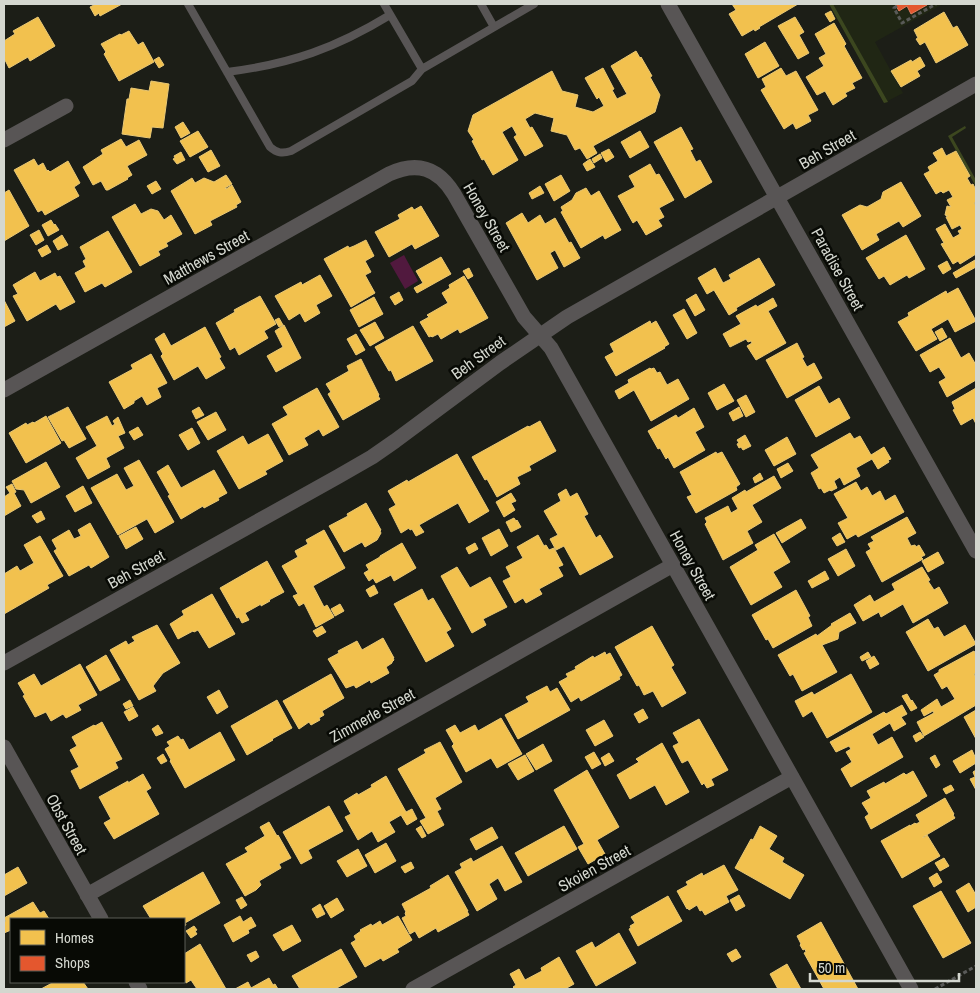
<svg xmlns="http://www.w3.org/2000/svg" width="980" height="993" font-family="'Archivo Narrow',sans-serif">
	<rect width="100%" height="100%" fill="#1c1e17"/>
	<!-- built -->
	<path fill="#202614" d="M 829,4 L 943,4 L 875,42 L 903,93 L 884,103 Z"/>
	<!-- green -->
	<path fill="#3c471f" d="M 829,4 L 833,4 L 888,102 L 884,103 Z
		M 965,126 L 966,128 L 952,137 L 976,180 L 976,187 L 948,136 Z"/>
	<!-- water -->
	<path fill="#51193e" d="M 404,255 L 418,281 L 405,289 L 390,263 Z"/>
	<!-- homes -->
	<path fill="#f2c14e" stroke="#e9c875" d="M 94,4 L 122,4 L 100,16 L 99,13 L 95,16 L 90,7 L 94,5 Z
		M 732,4 L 798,4 L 759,27 L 760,28 L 755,31 L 754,29 L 742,36 L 729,14 L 736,10 Z
		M 831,11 L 835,19 L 830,22 L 825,14 Z
		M 944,12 L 953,28 L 957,26 L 968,45 L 936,63 L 925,42 L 920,45 L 916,39 L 918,38 L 914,30 Z
		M 38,17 L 55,46 L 30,61 L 28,57 L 9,68 L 4,58 L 4,41 L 15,34 L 13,31 Z
		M 795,17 L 804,32 L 799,35 L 809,53 L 798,59 L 778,26 Z
		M 834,23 L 846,44 L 844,46 L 862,78 L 852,83 L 855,88 L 845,93 L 847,96 L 833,105 L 825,91 L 817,95 L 806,77 L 824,66 L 819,58 L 826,54 L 815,34 Z
		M 129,31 L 138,45 L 143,42 L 154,62 L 119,81 L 104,54 L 106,52 L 101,44 L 120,34 L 121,35 Z
		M 765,42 L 779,66 L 758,78 L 745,54 Z
		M 636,51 L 640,58 L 641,57 L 652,76 L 650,77 L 660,95 L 655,112 L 593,146 L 597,153 L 587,159 L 580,148 L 575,150 L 567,135 L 551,131 L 554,118 L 535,113 L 525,119 L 530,128 L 532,127 L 543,146 L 525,156 L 514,137 L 517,135 L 512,126 L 502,132 L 518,160 L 493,175 L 484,159 L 482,160 L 472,141 L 474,140 L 468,131 L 473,115 L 552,71 L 562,91 L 578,95 L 575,107 L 593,112 L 604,106 L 599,97 L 597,99 L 585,78 L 603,68 L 614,89 L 612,90 L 617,99 L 627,94 L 611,66 Z
		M 159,57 L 164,65 L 159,68 L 154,60 Z
		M 920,57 L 925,66 L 917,71 L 920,76 L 901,87 L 891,71 L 911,60 L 912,62 Z
		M 781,68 L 786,76 L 796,71 L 818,110 L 808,115 L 811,121 L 796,129 L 793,123 L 784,129 L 761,90 L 766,87 L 762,79 Z
		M 151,81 L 169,84 L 163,128 L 152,127 L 150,138 L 122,134 L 127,99 L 129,99 L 131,88 L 149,91 Z
		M 183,122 L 190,133 L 181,138 L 175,127 Z
		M 681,127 L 693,149 L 690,150 L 696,162 L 700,160 L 712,182 L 685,198 L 654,142 Z
		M 198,131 L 208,147 L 190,157 L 180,141 Z
		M 640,131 L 649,147 L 630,158 L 621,142 Z
		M 121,139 L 126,147 L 139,140 L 147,155 L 127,166 L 132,175 L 127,178 L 128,179 L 108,190 L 106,190 L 101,181 L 93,185 L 83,167 L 103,154 L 101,150 Z
		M 942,148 L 946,156 L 956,151 L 970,176 L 967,178 L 971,185 L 973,184 L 976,190 L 976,202 L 974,203 L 976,206 L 976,254 L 960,264 L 958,261 L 953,264 L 941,244 L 944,243 L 936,229 L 945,224 L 953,238 L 960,234 L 958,231 L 962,229 L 960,225 L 952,229 L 946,217 L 948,216 L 945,215 L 947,206 L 951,207 L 947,200 L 953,197 L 949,190 L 943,193 L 941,191 L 936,194 L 924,174 L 930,171 L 928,167 L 938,161 L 933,153 Z
		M 609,149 L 614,157 L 606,162 L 601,153 Z
		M 211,150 L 220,166 L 208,172 L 199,157 Z
		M 181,152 L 185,160 L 177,164 L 173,159 L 175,158 L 174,156 Z
		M 600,154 L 602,158 L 594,163 L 592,159 Z
		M 34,159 L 38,166 L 43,163 L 47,171 L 48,170 L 50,172 L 68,161 L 80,183 L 74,187 L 79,196 L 45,215 L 42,210 L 38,212 L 14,170 Z
		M 590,159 L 595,167 L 587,171 L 583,164 Z
		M 650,164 L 656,175 L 659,174 L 674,200 L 659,208 L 664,217 L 658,220 L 662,226 L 646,235 L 637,220 L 633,223 L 618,196 L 635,187 L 629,176 Z
		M 226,175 L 232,184 L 225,188 L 226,189 L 232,185 L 241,202 L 236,205 L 237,207 L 210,221 L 212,225 L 195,234 L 171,191 L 192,178 L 195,183 L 204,178 L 214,182 Z
		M 561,175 L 570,191 L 554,201 L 545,184 Z
		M 156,181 L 161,189 L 152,194 L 147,186 Z
		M 901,182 L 921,216 L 903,227 L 899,221 L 876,234 L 879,240 L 862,250 L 842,215 L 860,205 L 867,207 L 881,199 L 883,192 Z
		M 540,186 L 544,193 L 532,199 L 529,193 Z
		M 586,188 L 591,196 L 599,191 L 621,230 L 605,239 L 603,235 L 581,248 L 561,212 L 563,211 L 561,207 L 572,200 L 576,193 Z
		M 9,190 L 29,226 L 4,241 L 4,193 Z
		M 135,204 L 141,214 L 151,209 L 158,211 L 164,220 L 171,215 L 182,234 L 166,243 L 168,246 L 158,251 L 160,255 L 140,266 L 112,217 Z
		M 421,206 L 439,236 L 415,249 L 412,244 L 389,257 L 375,232 L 400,219 L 398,215 L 412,207 L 414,210 Z
		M 522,213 L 528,223 L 540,215 L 545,224 L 555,218 L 569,243 L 571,242 L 580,258 L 564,267 L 555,250 L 550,253 L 558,268 L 537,280 L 506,223 Z
		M 51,220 L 54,225 L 55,224 L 59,230 L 48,236 L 42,225 Z
		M 39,230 L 44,240 L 36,245 L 30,235 Z
		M 108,231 L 132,272 L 105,287 L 102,283 L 85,292 L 75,273 L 86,267 L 83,261 L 86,259 L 80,247 Z
		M 62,235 L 68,245 L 58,250 L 53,241 Z
		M 906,235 L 925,269 L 909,278 L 907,275 L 890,285 L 884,276 L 879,279 L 866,258 Z
		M 366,240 L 374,256 L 365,261 L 371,272 L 365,275 L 375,293 L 351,307 L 324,259 L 348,246 L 349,248 L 354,246 Z
		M 47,245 L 51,252 L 42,257 L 38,250 Z
		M 441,257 L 451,274 L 417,293 L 414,288 L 423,283 L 416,271 Z
		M 759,258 L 775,285 L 736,308 L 737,310 L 729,315 L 714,290 L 707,294 L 698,278 L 715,268 L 723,283 L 731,279 L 729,275 Z
		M 975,260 L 976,267 L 956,278 L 953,273 Z
		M 947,261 L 951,269 L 943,274 L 938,266 Z
		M 469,268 L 473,276 L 468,279 L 463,271 Z
		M 35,272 L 40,281 L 55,273 L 57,277 L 60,276 L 75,302 L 60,310 L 56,304 L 27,321 L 13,296 L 18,294 L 13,285 Z
		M 320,275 L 332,296 L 316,305 L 320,313 L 305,322 L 300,313 L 289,320 L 275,296 L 301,282 L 302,285 Z
		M 464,276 L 488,318 L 460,333 L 458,329 L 441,339 L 438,334 L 432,337 L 431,336 L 429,337 L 420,322 L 429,317 L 427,315 L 448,303 L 442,293 L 450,288 L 449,285 Z
		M 958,288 L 976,321 L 955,332 L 948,319 L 931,329 L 937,339 L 916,351 L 898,322 L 909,316 L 908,313 L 946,291 L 947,294 Z
		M 399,292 L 403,300 L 395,305 L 390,297 Z
		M 696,294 L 705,310 L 695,316 L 686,300 Z
		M 260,296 L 276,324 L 264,331 L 268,338 L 239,355 L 235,347 L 230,350 L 216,323 L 235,312 L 234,310 Z
		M 374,297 L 383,314 L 359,327 L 350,310 Z
		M 773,298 L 777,306 L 768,311 L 786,343 L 756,360 L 747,346 L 752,343 L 751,341 L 748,342 L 746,339 L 730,347 L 723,334 L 741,324 L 736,316 L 756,305 L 757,307 Z
		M 4,300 L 15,321 L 4,327 Z
		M 684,309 L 697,333 L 687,339 L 673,315 Z
		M 279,318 L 283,325 L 279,327 L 275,320 Z
		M 650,321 L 651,324 L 656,321 L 669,344 L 664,347 L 665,348 L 616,376 L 605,357 L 614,352 L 610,344 Z
		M 375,322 L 384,338 L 370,346 L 360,330 Z
		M 284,325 L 301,358 L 276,372 L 267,356 L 283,347 L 275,331 Z
		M 413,326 L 433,361 L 396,381 L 391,370 L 389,371 L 375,347 Z
		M 205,327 L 221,357 L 219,358 L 225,368 L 206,379 L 198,366 L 174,380 L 161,356 L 163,354 L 155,339 L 164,333 L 171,346 Z
		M 942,328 L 947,337 L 940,341 L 935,332 Z
		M 356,334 L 365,350 L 356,355 L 347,339 Z
		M 950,338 L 961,358 L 969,353 L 976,365 L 976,380 L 947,397 L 939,382 L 946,378 L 939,367 L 930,372 L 920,355 Z
		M 797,343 L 804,357 L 802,358 L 807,367 L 814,363 L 822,378 L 787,398 L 766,360 Z
		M 151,354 L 167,383 L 157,388 L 161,397 L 147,405 L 142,396 L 134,401 L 134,403 L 124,409 L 109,382 L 133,369 L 131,365 Z
		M 361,359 L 379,395 L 378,396 L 380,399 L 343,420 L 328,394 L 331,392 L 326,384 L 349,371 L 347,366 Z
		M 650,368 L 651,369 L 654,368 L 657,373 L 660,372 L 667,385 L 678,379 L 689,399 L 651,421 L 634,390 L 619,399 L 615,391 L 629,383 L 628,380 Z
		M 724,384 L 734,401 L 717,410 L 708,393 Z
		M 819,386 L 829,404 L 839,398 L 850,418 L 816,437 L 795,400 Z
		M 317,388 L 339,427 L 323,436 L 319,429 L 304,438 L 308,445 L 289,455 L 272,424 L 288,415 L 283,407 Z
		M 976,388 L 976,424 L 973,418 L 961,425 L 953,410 L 955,409 L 952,402 Z
		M 746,395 L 755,412 L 746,417 L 737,400 Z
		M 68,407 L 86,439 L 69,448 L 64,440 L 62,441 L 48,417 Z
		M 199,407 L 204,415 L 196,419 L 192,411 Z
		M 739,407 L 743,416 L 733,421 L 729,413 Z
		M 694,408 L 704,427 L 695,432 L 705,450 L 674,468 L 668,457 L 666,459 L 660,448 L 658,449 L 648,431 L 676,415 L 678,418 Z
		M 216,412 L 226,430 L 208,440 L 197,422 Z
		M 46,416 L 61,443 L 26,463 L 9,433 L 26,423 L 27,425 L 33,422 L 34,423 Z
		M 107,416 L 112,426 L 115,424 L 113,421 L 118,417 L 125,433 L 118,436 L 124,448 L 106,458 L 110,467 L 88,479 L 76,458 L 97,446 L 86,427 Z
		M 540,421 L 556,451 L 529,466 L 531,470 L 517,477 L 520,484 L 497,497 L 487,479 L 485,480 L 472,457 L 528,426 L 529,427 Z
		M 138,427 L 143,435 L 134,440 L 129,432 Z
		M 192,428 L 200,443 L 188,450 L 179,435 Z
		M 850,433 L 854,439 L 860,436 L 871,455 L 884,447 L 891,459 L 888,460 L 889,462 L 878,469 L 872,459 L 856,468 L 860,476 L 844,485 L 840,477 L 834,481 L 837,488 L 831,491 L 830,490 L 824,493 L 821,488 L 819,489 L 811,473 L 819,468 L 811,455 Z
		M 268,434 L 283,461 L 265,471 L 267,474 L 239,489 L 217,451 L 243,436 L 248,445 Z
		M 745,435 L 751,446 L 743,450 L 741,447 L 739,448 L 737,444 L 739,443 L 737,440 Z
		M 787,437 L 796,454 L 774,466 L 765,450 Z
		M 716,452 L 717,454 L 722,452 L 740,484 L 736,487 L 737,490 L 696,513 L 687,497 L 692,495 L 680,472 Z
		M 457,454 L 489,511 L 469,523 L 458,503 L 419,525 L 424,532 L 416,536 L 412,529 L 410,530 L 409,528 L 401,533 L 389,509 L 396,505 L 388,491 L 407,480 L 408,482 Z
		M 139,460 L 174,522 L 155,533 L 147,519 L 118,535 L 91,488 L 117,474 L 126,490 L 134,486 L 124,468 Z
		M 46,462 L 60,487 L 31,503 L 24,490 L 16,489 L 12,481 Z
		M 788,463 L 793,471 L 781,478 L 777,469 Z
		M 168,465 L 181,488 L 214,470 L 227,493 L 218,498 L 219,500 L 204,508 L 203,506 L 181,519 L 168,496 L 170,495 L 157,472 Z
		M 760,473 L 763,479 L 755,483 L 753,478 Z
		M 774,476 L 781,488 L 752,505 L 762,522 L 747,531 L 753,543 L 723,560 L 705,524 L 707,522 L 705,518 L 728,506 L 731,513 L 738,509 L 732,498 L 745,490 L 746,492 Z
		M 856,482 L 861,491 L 867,487 L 872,496 L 880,491 L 885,501 L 895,495 L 904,512 L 858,537 L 856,534 L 847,539 L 838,523 L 848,518 L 834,494 Z
		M 12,484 L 16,492 L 14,493 L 21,506 L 4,516 L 4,497 L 10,493 L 6,487 Z
		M 83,486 L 92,503 L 75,512 L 66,496 Z
		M 566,489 L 570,497 L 577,493 L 588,514 L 584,516 L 596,538 L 600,535 L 613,557 L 580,575 L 564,546 L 556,550 L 550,539 L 558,535 L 544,511 L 561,501 L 558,494 Z
		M 511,493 L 516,501 L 511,503 L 515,510 L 504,517 L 496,502 Z
		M 366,503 L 381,530 L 380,531 L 381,533 L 377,540 L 365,547 L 362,542 L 344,552 L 329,526 L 348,516 L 347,514 Z
		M 41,511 L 45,519 L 37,523 L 32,516 Z
		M 907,517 L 916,533 L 907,538 L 911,546 L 915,545 L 916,547 L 919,545 L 925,555 L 921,557 L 923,559 L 882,582 L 866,552 L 871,549 L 868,544 L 874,541 L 871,537 Z
		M 514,518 L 516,521 L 517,520 L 521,527 L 511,532 L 506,522 Z
		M 801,519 L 806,528 L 782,543 L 776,533 Z
		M 90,523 L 109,557 L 91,568 L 89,565 L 69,576 L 54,551 L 57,549 L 52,540 L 69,530 L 74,539 L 81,536 L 78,530 Z
		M 136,527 L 143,539 L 126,549 L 119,536 Z
		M 499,529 L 508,546 L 491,556 L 482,538 Z
		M 324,530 L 345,568 L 313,586 L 324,607 L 327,605 L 334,617 L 316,627 L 304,603 L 299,606 L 293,596 L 298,594 L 282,566 L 298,557 L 295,551 L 308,544 L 306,540 Z
		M 840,533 L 845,542 L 837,546 L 832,538 Z
		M 774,534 L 790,562 L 773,572 L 782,587 L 751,605 L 730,567 L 758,550 L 755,545 Z
		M 538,535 L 544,546 L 546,545 L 549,550 L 554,548 L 563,565 L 558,567 L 563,576 L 539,589 L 542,594 L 526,603 L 523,598 L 515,603 L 503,581 L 511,577 L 506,567 L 523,558 L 517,547 Z
		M 40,536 L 63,576 L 47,585 L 49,588 L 4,614 L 4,574 L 17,566 L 20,571 L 34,563 L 24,545 Z
		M 402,543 L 416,568 L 394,581 L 391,575 L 376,583 L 373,578 L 369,581 L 364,573 L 369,570 L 366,565 L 380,557 L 380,556 Z
		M 475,543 L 478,549 L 469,554 L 466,548 Z
		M 846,549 L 855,566 L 838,576 L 828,559 Z
		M 938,552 L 944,563 L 928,572 L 922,561 Z
		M 267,561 L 284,592 L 269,600 L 270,601 L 261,606 L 261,604 L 245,613 L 249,620 L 242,623 L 239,617 L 237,618 L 220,588 Z
		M 457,567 L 470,588 L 490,577 L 507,607 L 483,619 L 486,625 L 472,633 L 441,576 Z
		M 922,567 L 930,580 L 928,581 L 934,590 L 939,587 L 948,603 L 913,623 L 903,604 L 881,617 L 879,612 L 863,621 L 854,605 L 870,595 L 874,602 L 895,590 L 892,584 Z
		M 825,571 L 829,579 L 812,588 L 808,581 Z
		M 374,585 L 378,593 L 370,597 L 366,590 Z
		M 422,589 L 428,601 L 433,598 L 451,629 L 446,632 L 454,646 L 426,662 L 394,604 Z
		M 796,590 L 810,616 L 808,617 L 812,626 L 773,648 L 768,639 L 766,640 L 752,615 Z
		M 212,594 L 235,634 L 209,648 L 198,630 L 194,632 L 193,631 L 178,639 L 170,624 L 184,615 L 182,611 Z
		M 340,604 L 344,611 L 335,616 L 331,609 Z
		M 850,613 L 856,623 L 839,632 L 838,639 L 822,645 L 837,672 L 802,691 L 793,674 L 790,676 L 778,655 L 816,634 L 817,636 L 832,625 L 831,624 Z
		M 928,619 L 934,629 L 938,627 L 944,637 L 965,625 L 976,644 L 928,671 L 906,632 Z
		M 157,625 L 180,663 L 163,673 L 153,686 L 156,691 L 139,700 L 110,650 L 126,641 L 128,645 L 135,641 L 132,637 Z
		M 322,626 L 326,632 L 317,637 L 313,631 Z
		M 652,626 L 674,665 L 671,667 L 686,693 L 662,707 L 653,691 L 644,695 L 639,685 L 637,686 L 615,647 Z
		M 383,638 L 394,658 L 393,658 L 394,660 L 392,662 L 392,663 L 386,667 L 389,673 L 371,683 L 370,680 L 356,688 L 354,685 L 346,688 L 328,659 L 339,653 L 338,651 L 357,641 L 362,650 Z
		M 974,651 L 976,654 L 976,673 L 974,674 L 976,678 L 976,705 L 924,736 L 917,722 L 934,713 L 933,711 L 924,716 L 921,710 L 937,699 L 941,707 L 955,699 L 947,686 L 942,689 L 934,675 L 939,672 L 939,670 Z
		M 605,652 L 606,655 L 610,653 L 622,675 L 619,677 L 620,679 L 581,701 L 579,697 L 571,702 L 559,682 L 568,677 L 566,674 L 576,669 L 575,667 L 593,656 L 594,658 Z
		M 868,652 L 871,657 L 862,661 L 860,657 Z
		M 106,655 L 120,680 L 100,691 L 86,667 Z
		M 874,656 L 879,664 L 870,669 L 866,661 Z
		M 80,664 L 97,695 L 78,705 L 81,710 L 66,718 L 63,714 L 51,721 L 46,712 L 35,717 L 23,696 L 25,695 L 18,683 L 34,674 L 41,686 Z
		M 331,674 L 344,698 L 322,711 L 324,715 L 319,718 L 320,720 L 311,725 L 309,722 L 299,729 L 283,701 Z
		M 851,674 L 872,712 L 827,738 L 812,711 L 803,717 L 795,701 L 812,692 L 814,695 Z
		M 547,686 L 550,692 L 557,688 L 570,710 L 518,739 L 505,715 L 529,702 L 526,697 Z
		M 219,690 L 228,707 L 217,714 L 207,697 Z
		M 907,694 L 911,701 L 912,700 L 917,708 L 911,711 L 902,696 Z
		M 130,700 L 133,706 L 126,709 L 123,704 Z
		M 277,700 L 292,728 L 272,739 L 273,740 L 247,755 L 231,726 Z
		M 902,705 L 907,714 L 901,717 L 906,724 L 894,731 L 890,723 L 872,734 L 878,745 L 892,737 L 903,757 L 851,787 L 841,769 L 852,762 L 846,752 L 851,749 L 849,746 L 836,752 L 830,742 L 884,712 L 886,714 Z
		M 133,707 L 138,716 L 129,721 L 124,712 Z
		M 643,709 L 648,718 L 639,723 L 634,714 Z
		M 976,710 L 976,739 L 964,717 Z
		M 501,718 L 522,754 L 497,768 L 491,758 L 466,772 L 452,746 L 454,744 L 446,730 L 455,725 L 460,733 L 475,725 L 478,731 Z
		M 699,719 L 728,770 L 711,779 L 714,785 L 707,788 L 704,783 L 702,785 L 688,760 L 682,763 L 673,746 L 679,743 L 673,733 Z
		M 604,720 L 613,736 L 595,746 L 586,730 Z
		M 102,722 L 122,759 L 115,762 L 118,768 L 80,789 L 71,771 L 79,767 L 70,750 L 77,746 L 72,737 L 94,725 L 95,726 Z
		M 158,725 L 163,733 L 156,736 L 152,729 Z
		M 220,732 L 235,760 L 185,788 L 170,761 L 171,760 L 165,749 L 170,746 L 167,742 L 178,736 L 181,740 L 183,739 L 189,750 Z
		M 920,732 L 924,737 L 916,742 L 913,736 Z
		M 440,742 L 462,782 L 435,798 L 441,809 L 437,811 L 444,825 L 428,834 L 420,821 L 426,818 L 398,769 L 426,753 L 424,750 Z
		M 662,743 L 689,792 L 666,805 L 655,785 L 630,799 L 617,775 L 639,762 L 636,759 Z
		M 543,744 L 552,761 L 536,770 L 526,754 Z
		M 972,750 L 976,759 L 976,763 L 960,773 L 953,761 Z
		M 594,752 L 601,764 L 592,769 L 585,757 Z
		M 609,753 L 614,761 L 605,766 L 601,758 Z
		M 163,754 L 167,761 L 161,764 L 157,758 Z
		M 525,755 L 534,771 L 518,780 L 508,764 Z
		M 935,755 L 940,765 L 936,768 L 930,758 Z
		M 587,770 L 619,827 L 597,840 L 605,854 L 588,864 L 578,847 L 584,844 L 554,790 Z
		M 976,770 L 976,790 L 970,779 L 975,777 L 973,772 Z
		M 913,771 L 927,796 L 920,800 L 920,801 L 871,829 L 865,817 L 869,814 L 862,803 L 871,798 L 867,791 L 884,782 L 885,784 L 904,773 L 906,775 Z
		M 143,774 L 151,788 L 146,791 L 159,814 L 114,839 L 104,823 L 111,819 L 99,797 L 128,781 L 128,783 Z
		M 386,776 L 406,812 L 412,809 L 417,819 L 407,825 L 401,815 L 389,822 L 395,832 L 378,842 L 372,831 L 358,840 L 345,817 L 351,814 L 344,801 L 357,793 L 358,795 L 372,787 L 371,785 Z
		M 951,785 L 954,790 L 946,794 L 943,789 Z
		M 945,798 L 954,814 L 953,815 L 955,818 L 923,837 L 923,838 L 927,835 L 940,856 L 902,878 L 881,841 L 910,825 L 910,826 L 915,823 L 916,824 L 920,822 L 916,815 Z
		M 329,806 L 343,831 L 308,850 L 312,858 L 301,864 L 283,832 Z
		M 269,822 L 277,836 L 278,835 L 291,858 L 279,864 L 281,868 L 259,881 L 261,885 L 256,890 L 245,896 L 226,864 L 248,852 L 245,848 L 265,836 L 260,827 Z
		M 421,826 L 426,836 L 422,838 L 416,829 Z
		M 564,826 L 577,849 L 528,876 L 515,853 Z
		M 760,826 L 777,836 L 769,849 L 784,858 L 782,862 L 804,875 L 790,899 L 735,868 L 751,839 L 753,840 Z
		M 492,827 L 498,838 L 476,850 L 470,839 Z
		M 386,843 L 396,861 L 375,873 L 365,855 Z
		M 502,846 L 522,882 L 505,891 L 498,878 L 489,884 L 497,899 L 477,911 L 455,872 L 462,868 L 460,864 L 471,858 L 473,862 Z
		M 358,849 L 367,866 L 347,877 L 337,861 Z
		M 944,858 L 949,866 L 940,871 L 935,863 Z
		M 411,862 L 414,868 L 405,873 L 401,867 Z
		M 724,865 L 738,890 L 726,896 L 729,902 L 705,915 L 702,910 L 700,911 L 697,905 L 689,910 L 688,908 L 687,909 L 677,891 L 688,885 L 686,882 L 702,873 L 703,876 Z
		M 18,867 L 27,883 L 4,896 L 4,875 Z
		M 203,872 L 220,903 L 185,923 L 186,925 L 184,926 L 184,919 L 151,919 L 143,906 Z
		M 937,873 L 942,882 L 934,887 L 929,878 Z
		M 448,875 L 468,911 L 467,911 L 469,915 L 438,932 L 436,928 L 419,938 L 415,931 L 410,934 L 402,918 L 406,916 L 405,913 L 406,912 L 402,904 L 431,888 L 430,886 Z
		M 969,883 L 976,895 L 976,907 L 968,912 L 956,891 Z
		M 941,891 L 971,943 L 943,958 L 913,906 Z
		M 739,895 L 745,906 L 736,911 L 730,900 Z
		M 668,896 L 682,921 L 638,946 L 629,929 L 631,928 L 630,926 L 635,923 L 631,917 Z
		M 242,897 L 247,905 L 241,909 L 236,900 Z
		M 337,898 L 344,910 L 331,918 L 324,906 Z
		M 33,902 L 40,913 L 44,911 L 49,919 L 11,919 L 11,931 L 11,930 L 4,933 L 4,922 L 6,921 L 4,918 Z
		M 320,904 L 325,914 L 317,918 L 312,909 Z
		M 240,916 L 243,922 L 251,917 L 256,926 L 248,930 L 249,933 L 233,942 L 224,925 Z
		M 398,916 L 412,940 L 397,949 L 399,952 L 383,961 L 381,958 L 365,967 L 351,943 L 356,940 L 354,936 L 361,931 L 360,930 L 371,924 L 372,926 L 380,921 L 382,925 Z
		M 821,922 L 858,989 L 824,989 L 804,953 L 806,952 L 805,949 L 803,950 L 800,945 L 801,944 L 797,936 Z
		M 292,925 L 301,941 L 283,951 L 273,935 Z
		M 194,926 L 197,930 L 195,931 L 197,934 L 191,938 L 186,931 Z
		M 619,933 L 636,963 L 596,986 L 576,951 L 592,942 L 595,948 Z
		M 200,944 L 226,989 L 197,989 L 191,980 L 186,983 L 184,978 L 184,954 Z
		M 341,949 L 357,977 L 335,989 L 300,989 L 292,976 Z
		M 736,949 L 741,957 L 732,962 L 727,954 Z
		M 256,951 L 259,957 L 251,962 L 247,955 Z
		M 559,957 L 574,984 L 565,989 L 515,989 L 513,987 L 516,985 L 510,974 L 519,969 L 525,980 L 542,971 L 541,968 Z
		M 787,964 L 801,989 L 778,989 L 770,974 Z
		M 269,978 L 273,985 L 275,984 L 278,989 L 235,989 L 248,982 L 251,988 Z
		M 54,982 L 83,982 L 88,989 L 41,989 Z"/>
	<!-- shops -->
	<path fill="#e4572e" stroke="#df7d5e" d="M 895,4 L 926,4 L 927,5 L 911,14 L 907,6 L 899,11 Z"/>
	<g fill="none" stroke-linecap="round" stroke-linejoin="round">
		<!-- path -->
		<path stroke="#595a58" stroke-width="3" stroke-dasharray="4 2.5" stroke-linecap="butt" d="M 897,6 L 894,8 L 902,23 L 936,4
			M 935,989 L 976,966"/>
		<!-- service -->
		<path stroke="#585555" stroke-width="8" d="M 188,4 L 270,147 C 277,153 282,154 291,151 L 412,81 L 422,69 L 534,4
			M 384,4 L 422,69
			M 481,4 L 494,27
			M 227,72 C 291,64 336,48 390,15"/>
		<!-- minor -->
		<path stroke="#585555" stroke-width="15" d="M 668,4 L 976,551
			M 4,140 L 66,106
			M 4,390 L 389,174 C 417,161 438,168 454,194 L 524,317 L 551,348 L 911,989
			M 4,663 L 339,476 L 372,457 L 395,441 L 500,363 L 567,317 L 976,84
			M 4,747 L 101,919
			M 87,895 L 673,565
			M 136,982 L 140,989
			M 413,989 L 792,777"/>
	</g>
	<g text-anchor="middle" stroke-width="5" stroke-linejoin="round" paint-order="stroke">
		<!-- street labels -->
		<g font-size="16" fill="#d4d7cf" stroke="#080a05">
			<text transform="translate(827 149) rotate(-30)" y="6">Beh Street</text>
			<text transform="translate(487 217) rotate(60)" y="6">Honey Street</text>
			<text transform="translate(206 257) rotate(-29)" y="6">Matthews Street</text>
			<text transform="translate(838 269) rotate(61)" y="6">Paradise Street</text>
			<text transform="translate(478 357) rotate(-36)" y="6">Beh Street</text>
			<text transform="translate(693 565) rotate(61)" y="6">Honey Street</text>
			<text transform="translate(136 569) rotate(-29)" y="6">Beh Street</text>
			<text transform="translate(372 715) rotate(-29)" y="6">Zimmerle Street</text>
			<text transform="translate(67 824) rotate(61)" y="6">Obst Street</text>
			<text transform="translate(594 868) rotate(-29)" y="6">Skoien Street</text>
		</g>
	</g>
	<!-- border -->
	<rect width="980" height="993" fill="none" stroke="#d4d7cf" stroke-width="10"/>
	<!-- legend -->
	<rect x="10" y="918" width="175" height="65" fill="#080a05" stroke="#5a5c56"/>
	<rect x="20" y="930" width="25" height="15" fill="#f2c14e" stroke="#5a5c56"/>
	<text x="55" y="943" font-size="15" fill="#d4d7cf">Homes</text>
	<rect x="20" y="956" width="25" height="15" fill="#e4572e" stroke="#5a5c56"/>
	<text x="55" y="968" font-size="15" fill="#d4d7cf">Shops</text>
	<!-- scale -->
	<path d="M810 973v8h149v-8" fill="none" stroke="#d4d7cf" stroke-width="2.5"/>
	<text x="818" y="973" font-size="15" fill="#d4d7cf" stroke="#080a05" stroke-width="4" paint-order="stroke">50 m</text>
</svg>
